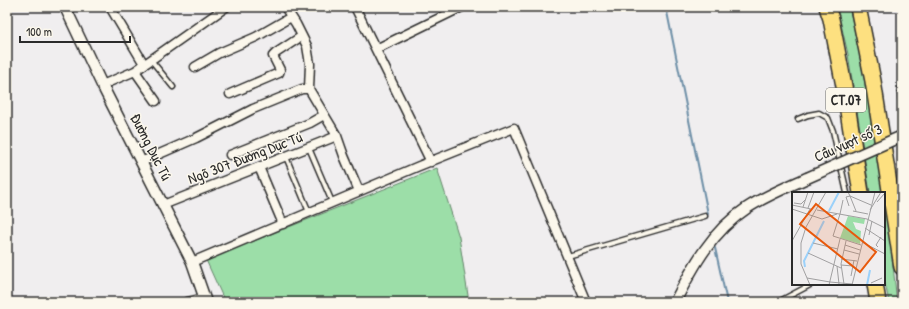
<svg xmlns="http://www.w3.org/2000/svg" width="909" height="309" font-family="'Patrick Hand',sans-serif">
	<rect width="100%" height="100%" fill="#f0eeef"/>
	<filter id="ink" filterUnits="userSpaceOnUse"><feTurbulence type="fractalNoise" baseFrequency=".025" numOctaves="2"/><feDisplacementMap in="SourceGraphic" scale="8" xChannelSelector="R" yChannelSelector="G"/><feConvolveMatrix kernelMatrix="1 2 1 2 8 2 1 2 1" color-interpolation-filters="sRGB"/></filter>
	<g filter="url(#ink)">
		<!-- green -->
		<path fill="#9cdea8" stroke="#64846a" d="M 837,7 L 849,7 C 864,68 873,131 883,193 L 870,193 L 848,54 Z
			M 437,168 L 459,237 L 469,302 L 225,302 L 206,260 Z
			M 884,202 L 890,239 L 897,302 L 889,302 L 884,278 Z"/>
		<g fill="none" stroke-linecap="round" stroke-linejoin="round">
			<!-- stream -->
			<path stroke="#6e8fa7" stroke-width="2" d="M 666,7 L 708,214
				M 715,248 L 727,302"/>
			<defs>
				<path id="service" d="M 151,60 L 173,87
					M 902,81 L 900,92 L 902,105
					M 798,119 L 808,115 L 819,113 L 828,118 L 833,131 L 847,193
					M 309,148 L 332,202
					M 286,157 L 309,212
					M 568,256 L 705,216
					M 778,302 L 812,284"/>
				<path id="minor" d="M 110,7 L 144,64
					M 285,7 L 296,24 L 307,46 L 310,64 L 309,89 L 337,136 L 344,156 L 359,191
					M 355,7 L 431,162
					M 376,49 L 462,7
					M 195,67 L 219,53 L 256,37 L 291,17
					M 135,71 L 156,101
					M 102,85 L 135,71 L 226,7
					M 230,94 L 279,73 L 280,70 L 273,56 L 276,53 L 302,36
					M 230,155 L 310,123 L 324,115
					M 141,162 L 196,138 L 253,109 L 302,89 L 309,89
					M 259,167 L 283,224
					M 163,205 L 337,136
					M 192,262 L 419,166 L 514,128 L 586,302
					M 187,302 L 204,298"/>
				<path id="tertiary" d="M 65,7 L 102,85 L 192,262 L 206,302
					M 675,302 C 693,266 712,231 747,208 C 765,196 787,187 807,178"/>
				<path id="motorway" d="M 827,7 L 831,19 L 844,86 L 861,193
					M 858,7 L 873,81 L 902,267
					M 875,284 L 878,302"/>
			</defs>
			<!-- service casing -->
			<use href="#service" stroke="#2b2b2b" stroke-width="7"/>
			<!-- minor casing -->
			<use href="#minor" stroke="#2b2b2b" stroke-width="11"/>
			<!-- tertiary casing -->
			<use href="#tertiary" stroke="#2b2b2b" stroke-width="13"/>
			<!-- motorway casing -->
			<use href="#motorway" stroke="#2b2b2b" stroke-width="18"/>
			<!-- service -->
			<use href="#service" stroke="#fbf7ec" stroke-width="4"/>
			<!-- minor -->
			<use href="#minor" stroke="#fbf7ec" stroke-width="8"/>
			<!-- tertiary -->
			<use href="#tertiary" stroke="#fbf7ec" stroke-width="10"/>
			<!-- motorway -->
			<use href="#motorway" stroke="#fde080" stroke-width="15"/>
			<defs>
				<path id="tertiary-bridge" d="M 807,178 L 902,136"/>
			</defs>
			<!-- tertiary-bridge casing -->
			<use href="#tertiary-bridge" stroke="#2b2b2b" stroke-width="13" stroke-linecap="butt"/>
			<!-- tertiary-bridge -->
			<use href="#tertiary-bridge" stroke="#fbf7ec" stroke-width="10"/>
		</g>
	</g>
	<g text-anchor="middle" stroke-width="3" stroke-linejoin="round" paint-order="stroke">
		<!-- shield labels -->
		<rect fill="#fbf7ec" stroke="#696865" stroke-width="1" x="826" y="88" width="40" height="24" rx="3"/>
		<g font-size="14" font-weight="bold" fill="#2b2b2b">
			<text x="846" y="105">CT.07</text>
		</g>
		<!-- street labels -->
		<g font-size="15" fill="#2b2b2b" stroke="#fbf7ec">
			<text transform="translate(848 143) rotate(-24)" y="5">Cầu vượt số 3</text>
			<text transform="translate(151 147) rotate(63)" y="5">Đường Dục Tú</text>
			<text transform="translate(245 158) rotate(-21)" y="5">Ngõ 307 Đường Dục Tú</text>
		</g>
	</g>
	<!-- overview -->
	<g transform="translate(792 192)">
		<rect width="93" height="93" fill="#f0eeef"/>
		<path d="M 56,24 L 73,27 L 72,32 L 61,30 L 64,37 L 69,39 L 68,52 L 48,46 Z" fill="#9cdea8"/>
		<path fill="none" stroke="#9bd1fa" stroke-width="2" d="M 37,19 L 47,0M 13,75 L 12,69 L 32,29M 75,93 L 78,78"/>
		<path fill="none" stroke="#a1a0a1" stroke-width="1" d="M 56,0 L 58,4 L 79,13M 85,10 L 93,1M 2,11 L 9,12 L 13,8M 0,13 L 19,17M 57,14 L 54,5 L 58,4 L 64,19M 11,15 L 16,0M 16,16 L 22,0M 0,17 L 30,27 L 45,22M 25,18 L 75,27 L 93,36M 78,18 L 89,0M 61,19 L 76,22M 48,22 L 41,44 L 69,53M 48,22 L 51,8M 73,36 L 93,49M 77,43 L 80,29M 0,49 L 18,17M 70,50 L 93,62M 21,51 L 46,57M 53,53 L 68,58M 86,55 L 84,53 L 89,45M 52,58 L 67,62M 16,61 L 49,76M 49,67 L 65,69M 49,73 L 61,74M 45,74 L 47,92M 59,84 L 62,68M 15,86 L 38,90M 38,90 L 60,92M 79,91 L 90,86M 52,92 L 49,72 L 54,49M 18,93 L 9,72 L 9,51 L 14,35 L 34,0M 37,93 L 48,47M 60,93 L 83,0"/>
		<path fill="#e8590c" fill-opacity="0.15" stroke="#e8590c" stroke-width="2" d="M 24,12 L 84,60 L 68,80 L 8,32 Z"/>
		<rect width="93" height="93" fill="none" stroke="#2b2b2b" stroke-width="2"/>
	</g>
	<!-- margin -->
	<rect width="909" height="309" fill="none" stroke="#fbf7ec" stroke-width="24"/>
	<rect x="12" y="12" width="885" height="285" fill="none" stroke="#2b2b2b" stroke-width="1.5" filter="url(#ink)"/>
	<!-- scale -->
	<path d="M20 36v6h110v-6" fill="none" stroke="#2b2b2b" stroke-width="2"/>
	<text x="26" y="36" font-size="12" fill="#2b2b2b" stroke="#fbf7ec" stroke-width="3" paint-order="stroke">100 m</text>
</svg>
